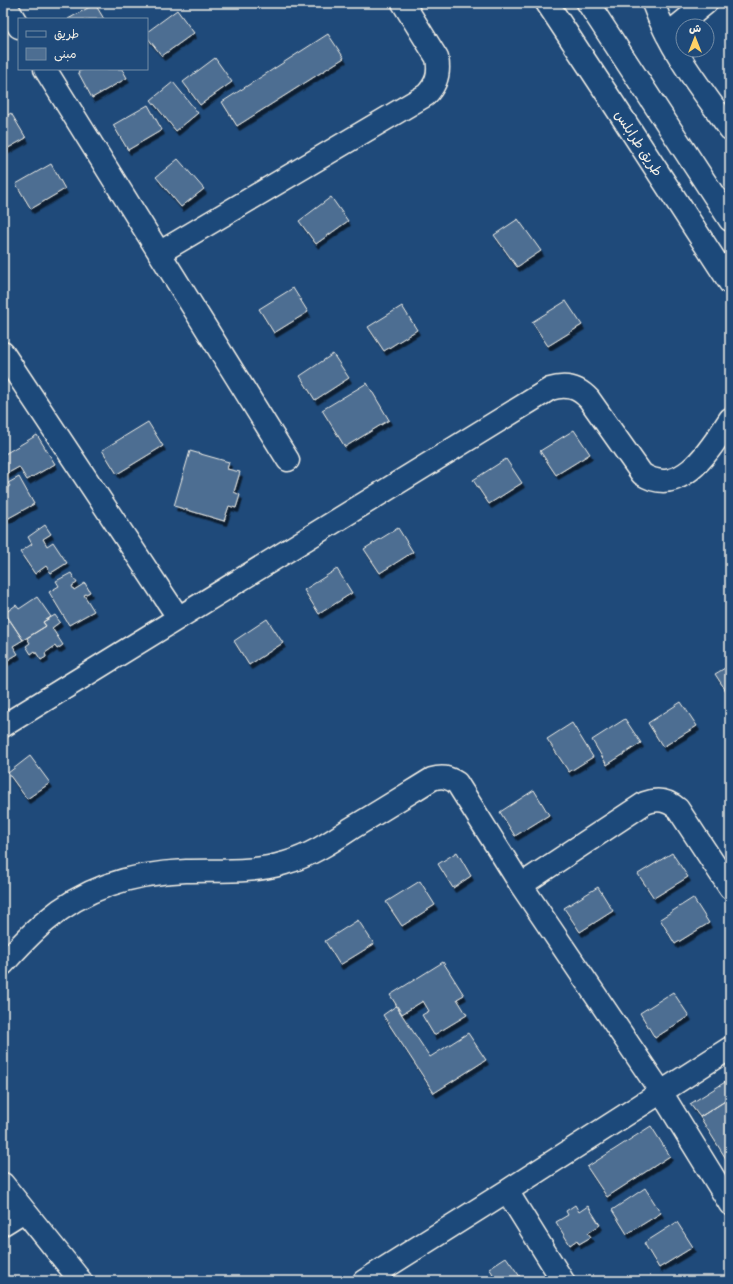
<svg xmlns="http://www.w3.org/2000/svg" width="733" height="1284" font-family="Itim,'Playpen Sans Arabic',sans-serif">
	<defs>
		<filter id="shadow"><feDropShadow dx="2.5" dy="4.5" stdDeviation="0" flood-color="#0009"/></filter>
	</defs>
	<rect width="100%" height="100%" fill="#1f4a7a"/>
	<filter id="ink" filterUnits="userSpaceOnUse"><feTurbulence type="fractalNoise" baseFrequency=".025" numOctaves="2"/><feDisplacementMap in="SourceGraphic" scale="8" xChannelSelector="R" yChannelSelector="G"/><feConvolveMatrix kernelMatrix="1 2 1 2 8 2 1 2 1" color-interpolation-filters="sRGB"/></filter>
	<g filter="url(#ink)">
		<!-- building -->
		<path fill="#4d6e92" stroke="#f4f1e8" filter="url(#shadow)" d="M 95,4 L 104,19 L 68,19 Z
			M 177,10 L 194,33 L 162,56 L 147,37 L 147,32 Z
			M 328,34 L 344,58 L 237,126 L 222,102 Z
			M 215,58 L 232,82 L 200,105 L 183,82 Z
			M 84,69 L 122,69 L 127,78 L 92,98 L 78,72 Z
			M 173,82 L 198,113 L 176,131 L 151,100 Z
			M 148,105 L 162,130 L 128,150 L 113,125 Z
			M 11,113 L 26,138 L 3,151 L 3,118 Z
			M 178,159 L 204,189 L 181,207 L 156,177 Z
			M 51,164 L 65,189 L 31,209 L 16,184 Z
			M 331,197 L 348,221 L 316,244 L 299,221 Z
			M 518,219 L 541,251 L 517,267 L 494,235 Z
			M 293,288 L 308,312 L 274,333 L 259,309 Z
			M 566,301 L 582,325 L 548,346 L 532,322 Z
			M 402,306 L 417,330 L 384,351 L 368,327 Z
			M 333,354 L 349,378 L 315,400 L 300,376 Z
			M 367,383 L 389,420 L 345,447 L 322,410 Z
			M 148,422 L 163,446 L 117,474 L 102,450 Z
			M 574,430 L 590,454 L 556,475 L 540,451 Z
			M 37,435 L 55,464 L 27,480 L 19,467 L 3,476 L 3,455 Z
			M 190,451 L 229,462 L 227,469 L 240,472 L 234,492 L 240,495 L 236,508 L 229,506 L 224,521 L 174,506 Z
			M 506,459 L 522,483 L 489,504 L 473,480 Z
			M 19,477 L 34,504 L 7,519 L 3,511 L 3,490 L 10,486 L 8,483 Z
			M 45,525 L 51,534 L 43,539 L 47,546 L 53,542 L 67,563 L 51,573 L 46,566 L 35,574 L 20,552 L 32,544 L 28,537 Z
			M 398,528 L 413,552 L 380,573 L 364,549 Z
			M 337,569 L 352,593 L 319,614 L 304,590 Z
			M 71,573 L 77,583 L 72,586 L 74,590 L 85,583 L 90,592 L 84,595 L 94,611 L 69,625 L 49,592 L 59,586 L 56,581 Z
			M 37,597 L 51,617 L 43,622 L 46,626 L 23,640 L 5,613 L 16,605 L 19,609 Z
			M 5,613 L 23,640 L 13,646 L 18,654 L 3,663 L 3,614 Z
			M 55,615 L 60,622 L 52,628 L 63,645 L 57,649 L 55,646 L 45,653 L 46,657 L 41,660 L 35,651 L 31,654 L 26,646 L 30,643 L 27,638 L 46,626 L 43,622 Z
			M 267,619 L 283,643 L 249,665 L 234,641 Z
			M 730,665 L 730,697 L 715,674 Z
			M 681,702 L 697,726 L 663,747 L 648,723 Z
			M 625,719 L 641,743 L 607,765 L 592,740 Z
			M 572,723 L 593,757 L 569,772 L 547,739 Z
			M 30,756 L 50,783 L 27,799 L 8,773 Z
			M 534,790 L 549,815 L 515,836 L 500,812 Z
			M 457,852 L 471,876 L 453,888 L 438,864 Z
			M 672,853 L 688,877 L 654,898 L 638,874 Z
			M 420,881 L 435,905 L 402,926 L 386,902 Z
			M 598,887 L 613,911 L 580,932 L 564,908 Z
			M 693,898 L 709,923 L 675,944 L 660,919 Z
			M 358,920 L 374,944 L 340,965 L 325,941 Z
			M 443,962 L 464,995 L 457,999 L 467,1015 L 434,1035 L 422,1015 L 429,1011 L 423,1001 L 402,1014 L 390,995 Z
			M 673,992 L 689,1016 L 655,1038 L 640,1013 Z
			M 396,1006 L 430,1057 L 468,1033 L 486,1060 L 434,1093 L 383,1015 Z
			M 730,1079 L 730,1098 L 700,1117 L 690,1104 Z
			M 730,1098 L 730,1165 L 700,1117 Z
			M 651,1126 L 670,1156 L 607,1197 L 587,1167 Z
			M 645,1188 L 661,1213 L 627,1234 L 612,1210 Z
			M 575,1205 L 579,1212 L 588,1206 L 600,1225 L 588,1233 L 591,1237 L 579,1244 L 577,1240 L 570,1245 L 556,1222 L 568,1215 L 566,1211 Z
			M 677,1222 L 693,1247 L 659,1268 L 644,1243 Z
			M 506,1257 L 521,1278 L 516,1281 L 490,1281 L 487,1278 L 493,1274 L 489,1268 Z"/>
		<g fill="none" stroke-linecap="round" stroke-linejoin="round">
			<defs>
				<path id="minor" d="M 653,3 C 670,50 701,89 730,129
					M 6,6 L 19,27
					M 667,35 L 706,3
					M 45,69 L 288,460
					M 159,253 L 426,95 C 437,84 440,73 437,58 L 403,3
					M 3,353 L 178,617
					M 3,726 L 550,389 C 566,384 578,387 589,399 L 642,474 C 682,500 712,446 730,419
					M 521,885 L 645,803 C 658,798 668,800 678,809 L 730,888
					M 3,964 C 17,949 30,934 46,921 C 85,887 136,873 186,871 C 220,870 253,873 285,863 C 310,856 331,842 352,828 C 379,812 406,795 432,779 C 442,776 448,777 457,783 L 521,885 L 661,1092 L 730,1204
					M 3,1184 L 81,1281
					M 507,1191 L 563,1281
					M 3,1224 L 24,1211
					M 364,1281 L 507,1191 L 730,1048"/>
				<path id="highway" d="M 547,3 L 613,103 L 730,283
					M 588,3 L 730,220"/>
			</defs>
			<!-- minor casing -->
			<use href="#minor" stroke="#f4f1e8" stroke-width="25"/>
			<!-- highway casing -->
			<use href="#highway" stroke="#f4f1e8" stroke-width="25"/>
			<!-- minor -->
			<use href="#minor" stroke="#1f4a7a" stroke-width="22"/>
			<!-- highway -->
			<use href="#highway" stroke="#1f4a7a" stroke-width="22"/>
		</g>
	</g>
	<g text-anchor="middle" stroke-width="3" stroke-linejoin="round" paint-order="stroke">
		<!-- street labels -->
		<g font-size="14" fill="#f4f1e8" stroke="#1f4a7a">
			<text transform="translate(639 143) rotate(57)" y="5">طريق طرابلس</text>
		</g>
	</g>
	<!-- margin -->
	<rect width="733" height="1284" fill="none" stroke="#1f4a7a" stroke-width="16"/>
	<rect x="8" y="8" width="717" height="1268" fill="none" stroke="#f4f1e8" stroke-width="1.5" filter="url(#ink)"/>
	<!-- legend -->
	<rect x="18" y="18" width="130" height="52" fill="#1f4a7a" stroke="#748da6"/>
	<rect x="26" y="31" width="20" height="6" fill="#1f4a7a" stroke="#748da6"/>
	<text x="54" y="38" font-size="12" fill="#f4f1e8">طريق</text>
	<rect x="26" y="48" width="20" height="12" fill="#4d6e92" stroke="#748da6"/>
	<text x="54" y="58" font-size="12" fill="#f4f1e8">مبنى</text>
	<!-- north arrow -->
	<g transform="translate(695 38)"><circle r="19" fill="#1f4a7a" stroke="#748da6"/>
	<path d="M0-3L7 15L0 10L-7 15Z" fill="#ffd166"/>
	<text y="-6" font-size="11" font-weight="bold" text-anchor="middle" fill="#f4f1e8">ش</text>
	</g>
</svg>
